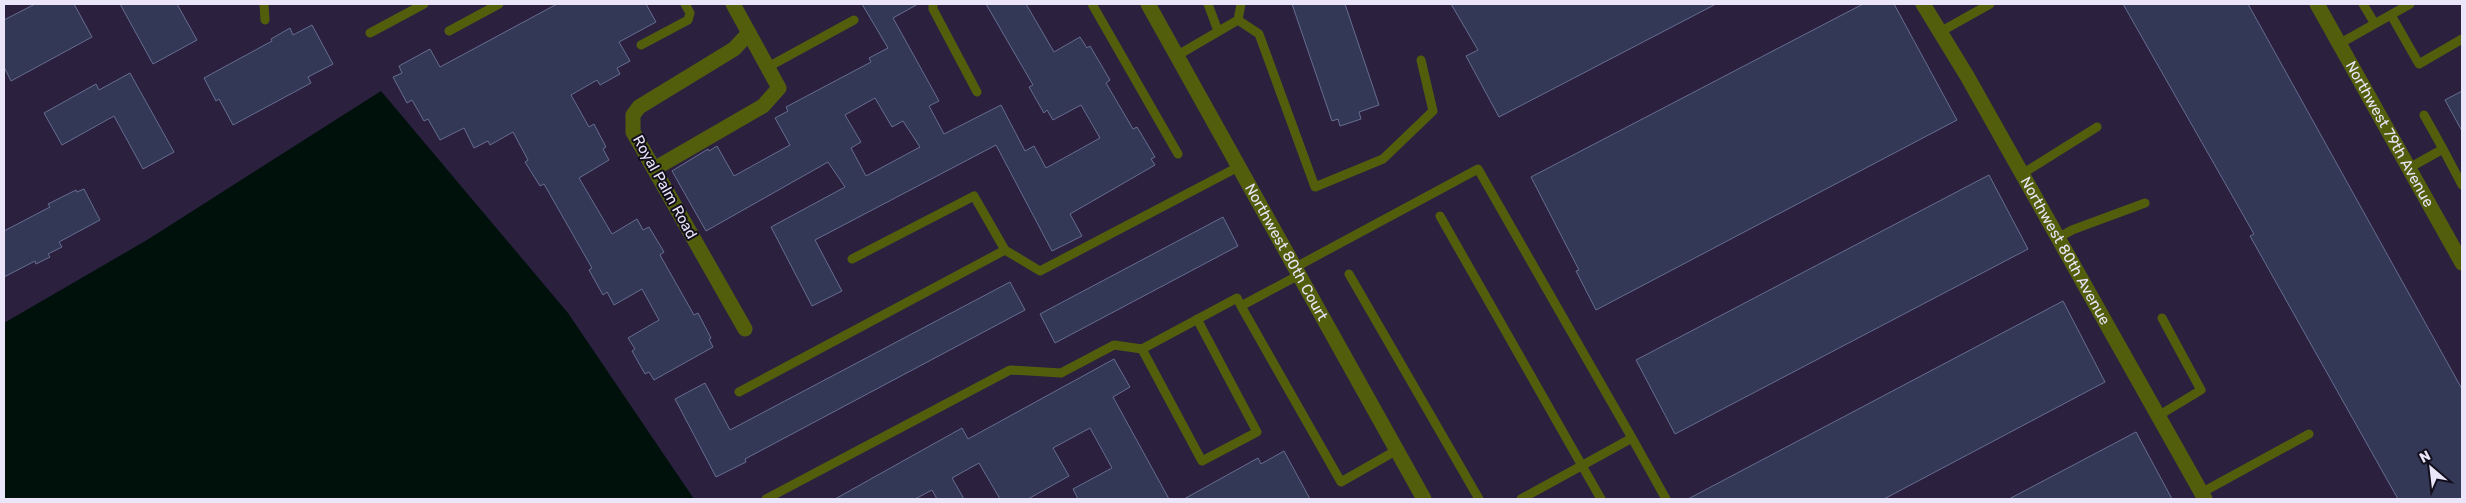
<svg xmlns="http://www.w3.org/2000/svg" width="2466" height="503" font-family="Rubik,sans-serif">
	<rect width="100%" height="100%" fill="#2b213f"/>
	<!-- water -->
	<path fill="#00110c" d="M 381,91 L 568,313 L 694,499 L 4,499 L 4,323 L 147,240 Z"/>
	<!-- building -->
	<path fill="#343857" stroke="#676d90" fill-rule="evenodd" d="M 35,4 L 74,4 L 92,37 L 11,81 L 4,67 L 4,20 Z
		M 120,4 L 177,4 L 197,40 L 153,64 Z
		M 557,4 L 646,4 L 656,22 L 619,42 L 630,61 L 617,68 L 620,74 L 600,85 L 597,80 L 571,95 L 589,127 L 594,124 L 606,147 L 603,149 L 609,160 L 579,178 L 612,234 L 637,219 L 643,230 L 649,227 L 664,252 L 660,255 L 694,315 L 698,313 L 711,338 L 709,339 L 713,347 L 654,380 L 649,372 L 645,374 L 632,351 L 635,349 L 628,338 L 659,320 L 642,289 L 614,305 L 607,292 L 603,295 L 589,270 L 592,268 L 544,184 L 540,186 L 525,162 L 528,160 L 513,132 L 490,145 L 488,141 L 474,148 L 464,128 L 440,140 L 428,119 L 424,121 L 412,100 L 407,103 L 393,77 L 402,73 L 399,66 L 430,49 L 440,67 Z
		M 862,4 L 918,4 L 893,18 L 939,101 L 929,106 L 944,134 L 1001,105 L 1025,151 L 1034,146 L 1046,168 L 1100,138 L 1081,105 L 1053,120 L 1047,110 L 1044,113 L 1029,87 L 1033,85 L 986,4 L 1026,4 L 1054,52 L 1080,37 L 1087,48 L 1090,46 L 1110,80 L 1106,83 L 1133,129 L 1137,127 L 1155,157 L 1151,159 L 1155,165 L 1070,214 L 1082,236 L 1052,251 L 996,145 L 815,240 L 842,291 L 812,306 L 771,227 L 845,187 L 828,162 L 706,231 L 672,171 L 708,149 L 709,151 L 717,146 L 734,176 L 790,145 L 775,118 L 788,111 L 786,107 L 871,62 L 869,58 L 888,48 ZM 875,98 L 892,127 L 903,121 L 920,147 L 866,176 L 851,148 L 861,142 L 845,115 Z
		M 1292,4 L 1345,4 L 1379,105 L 1359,112 L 1361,119 L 1340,126 L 1338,119 L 1332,121 Z
		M 1451,4 L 1716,4 L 1499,117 L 1466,56 L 1478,50 Z
		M 1863,4 L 1894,4 L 1957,120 L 1596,310 L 1576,271 L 1579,270 L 1531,177 Z
		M 2123,4 L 2248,4 L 2462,389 L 2462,499 L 2398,499 L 2250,236 L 2254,234 Z
		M 312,25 L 333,64 L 308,77 L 311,83 L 233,125 L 219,99 L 216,101 L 204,78 L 272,41 L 271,39 L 290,28 L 293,35 Z
		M 130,73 L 174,152 L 143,169 L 114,116 L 62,145 L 44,113 L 96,84 L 99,90 Z
		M 2462,91 L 2462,131 L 2445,100 Z
		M 1989,175 L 2028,249 L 1675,434 L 1636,360 Z
		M 84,189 L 100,220 L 59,242 L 62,247 L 48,254 L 50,257 L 36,264 L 35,261 L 4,277 L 4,231 L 50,207 L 48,204 L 76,190 L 77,192 Z
		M 1223,217 L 1238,246 L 1055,343 L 1040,314 Z
		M 1010,282 L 1025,310 L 745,459 L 746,462 L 716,477 L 675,399 L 705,383 L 730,430 Z
		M 2063,301 L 2105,382 L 1884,499 L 1688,499 Z
		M 1114,359 L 1130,387 L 1113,397 L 1169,499 L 1078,499 L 1073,489 L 1112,468 L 1090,428 L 1053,448 L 1069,476 L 1028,499 L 1000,499 L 979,463 L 952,478 L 964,499 L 937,499 L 932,490 L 915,499 L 835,499 L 962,428 L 968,439 Z
		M 2136,432 L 2172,499 L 2009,499 Z
		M 1284,451 L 1310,499 L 1184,499 L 1258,458 L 1261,464 Z"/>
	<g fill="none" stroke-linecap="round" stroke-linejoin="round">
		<!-- service -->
		<path stroke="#535e0d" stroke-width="9" d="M 264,4 L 265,20
			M 933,4 L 933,9 L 977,92
			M 1092,4 L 1178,154
			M 1208,4 L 1218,31
			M 2363,4 L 2375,24
			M 2391,15 L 2419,64 L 2462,39
			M 1238,20 L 1259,34 L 1315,187 L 1383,159 L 1433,111 L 1421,60
			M 449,31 L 499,4
			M 1940,32 L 1990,4
			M 370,33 L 424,4
			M 2339,44 L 2410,4
			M 641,45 L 688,20 L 690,13 L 685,4
			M 1178,55 L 1238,20 L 1241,4
			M 768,67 L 854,20
			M 2443,149 L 2462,185
			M 2409,168 L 2443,149 L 2424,115
			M 2022,174 L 2097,127
			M 1440,216 L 1601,499
			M 2058,238 L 2072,230 L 2145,203
			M 852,259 L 974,196 L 1005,250 L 1040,271 L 1240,166
			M 1294,268 L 1478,169 L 1632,438
			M 1349,274 L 1479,499
			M 1299,275 L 1241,306 L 1341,482 L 1397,450
			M 1197,319 L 1257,432 L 1202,461 L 1142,349 L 1237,298 L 1241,306
			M 739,392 L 1005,250
			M 2158,416 L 2201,390 L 2162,318
			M 2201,493 L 2309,434
			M 766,499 L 1010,370 L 1061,373 L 1114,345 L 1142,349
			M 1521,499 L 1632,438 L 1666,499"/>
		<!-- minor -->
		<g stroke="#535e0d" stroke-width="15">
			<path id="s1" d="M 1148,4 L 1424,499"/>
			<path d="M 654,169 L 763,106 L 779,88 L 733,4"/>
			<path d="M 745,329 L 633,132 L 633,115 L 639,107 L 734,49 L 749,33"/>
		</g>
		<!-- tertiary -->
		<g stroke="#535e0d" stroke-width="15">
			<path id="s2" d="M 1923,4 L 1967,76 L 2205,499"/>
			<path id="s3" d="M 2317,4 L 2462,263"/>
		</g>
	</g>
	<g text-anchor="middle" stroke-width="4" stroke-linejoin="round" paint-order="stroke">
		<!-- street labels -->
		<g font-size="15" fill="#eae5f9" stroke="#120e1b">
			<text dy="5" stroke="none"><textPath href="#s3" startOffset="149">Northwest 79th Avenue</textPath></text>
			<text transform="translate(665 187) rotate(61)" y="5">Royal Palm Road</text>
			<text dy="5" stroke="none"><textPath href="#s1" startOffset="284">Northwest 80th Court</textPath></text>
			<text dy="5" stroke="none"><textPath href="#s2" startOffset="285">Northwest 80th Avenue</textPath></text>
		</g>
	</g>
	<!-- border -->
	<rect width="2466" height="503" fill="none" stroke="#eae5f9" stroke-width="10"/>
	<!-- north arrow -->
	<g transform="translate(2431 468) rotate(332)" stroke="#120e1b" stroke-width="4" paint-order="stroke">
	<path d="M0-4L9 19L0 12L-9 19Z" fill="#eae5f9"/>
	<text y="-8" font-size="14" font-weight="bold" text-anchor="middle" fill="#eae5f9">N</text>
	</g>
</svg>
